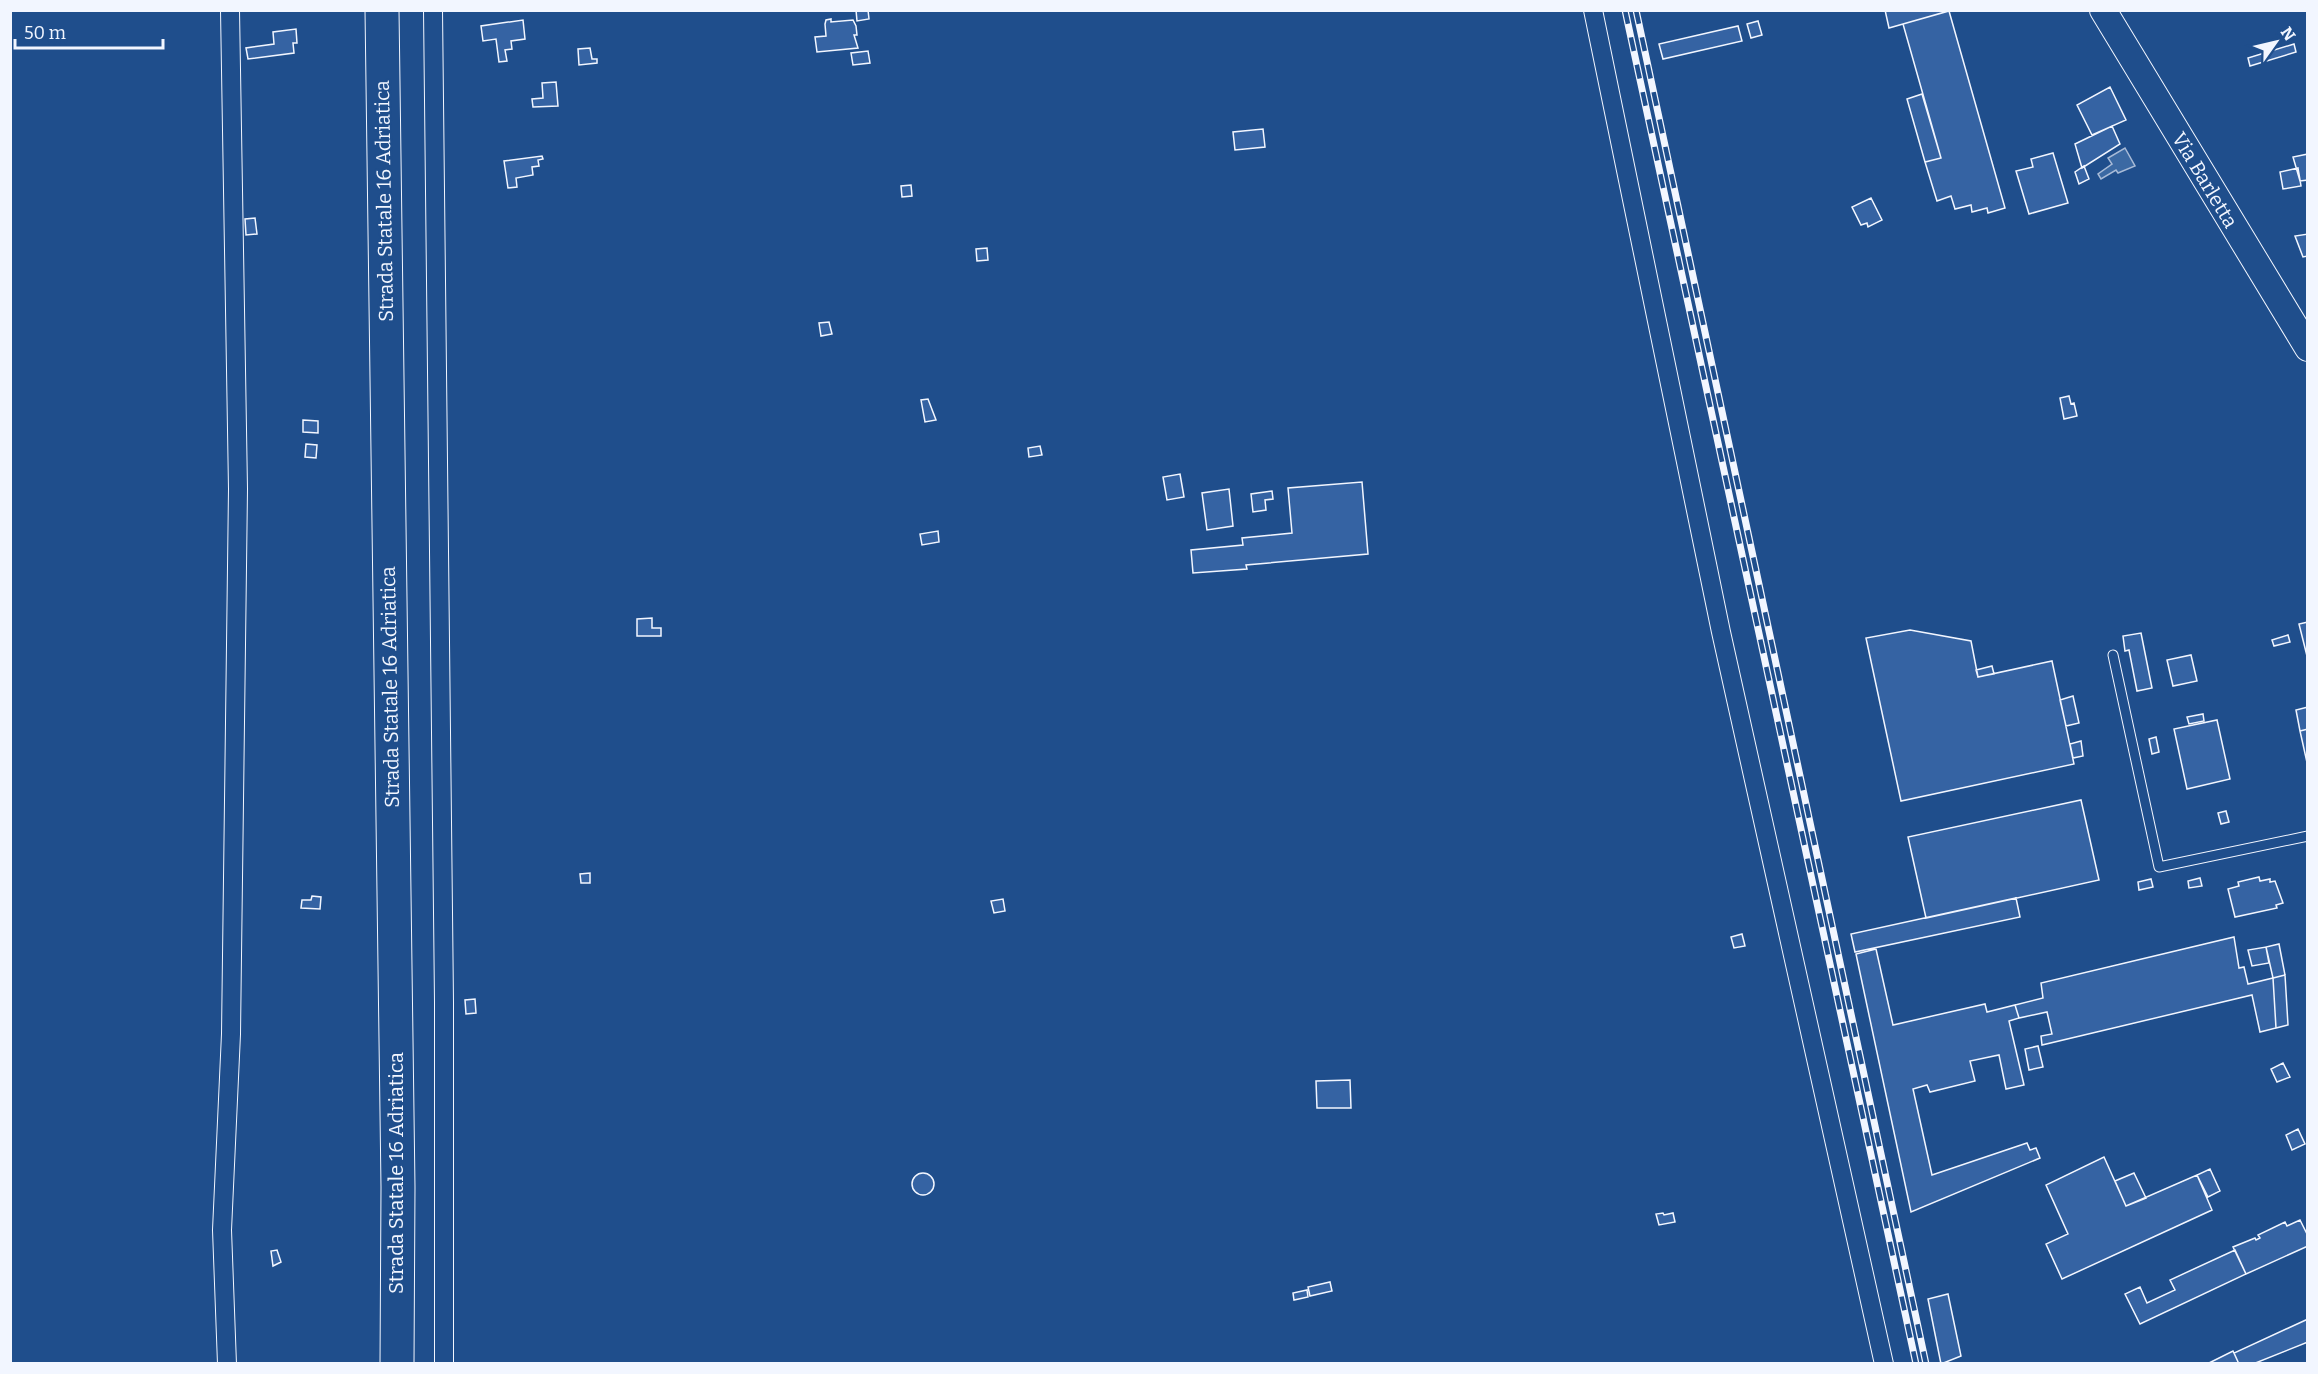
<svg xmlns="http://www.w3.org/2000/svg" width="2318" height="1374" font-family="Bitter,serif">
	<rect width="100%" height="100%" fill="#1f4e8c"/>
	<!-- water -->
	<path fill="#3b69a3" stroke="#a8bbd7" stroke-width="1.5" d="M 2125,148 L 2135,166 L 2118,173 L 2116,170 L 2101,179 L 2098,174 L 2112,164 L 2108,158 Z"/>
	<!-- building -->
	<path fill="#3563a3" stroke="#f2f6ff" stroke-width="1.5" d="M 856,10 L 868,10 L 869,19 L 857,21 Z
		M 1885,10 L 1944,10 L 1945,12 L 1889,28 Z
		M 1949,11 L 2005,208 L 1988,213 L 1987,208 L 1972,212 L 1971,205 L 1955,209 L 1951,196 L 1937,201 L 1925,162 L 1941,158 L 1903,24 Z
		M 831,19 L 831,22 L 853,20 L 856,26 L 857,35 L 854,35 L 858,48 L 817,52 L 815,37 L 826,36 L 825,24 L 826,20 Z
		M 523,20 L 525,39 L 511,41 L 512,49 L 505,50 L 507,61 L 499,62 L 496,39 L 483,41 L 481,26 Z
		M 1758,21 L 1762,35 L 1751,38 L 1747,24 Z
		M 1738,26 L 1742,41 L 1663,59 L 1659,44 Z
		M 296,29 L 297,43 L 293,43 L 294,53 L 248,59 L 246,48 L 274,44 L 273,32 Z
		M 2294,44 L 2296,52 L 2250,66 L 2248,58 Z
		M 590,48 L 592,59 L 597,59 L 597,63 L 579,65 L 578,49 Z
		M 868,51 L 870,63 L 853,65 L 851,53 Z
		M 556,82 L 558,106 L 533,107 L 532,99 L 543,98 L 542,83 Z
		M 2110,87 L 2126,120 L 2092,135 L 2077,105 Z
		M 1922,94 L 1941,158 L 1925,162 L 1907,99 Z
		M 2112,126 L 2120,144 L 2082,168 L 2075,144 Z
		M 1263,129 L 1265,147 L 1235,150 L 1233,132 Z
		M 2053,153 L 2068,203 L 2029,214 L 2016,171 L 2033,167 L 2031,159 Z
		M 2308,154 L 2308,180 L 2300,181 L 2293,157 Z
		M 542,156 L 543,159 L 538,160 L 539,166 L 532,167 L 533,175 L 516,178 L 517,187 L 508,188 L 504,161 Z
		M 2084,166 L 2089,179 L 2079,184 L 2075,172 Z
		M 2298,168 L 2301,186 L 2283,189 L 2280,172 Z
		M 911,185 L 912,196 L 902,197 L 901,186 Z
		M 1871,198 L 1882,220 L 1868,227 L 1867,223 L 1861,225 L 1852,207 Z
		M 255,218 L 257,234 L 246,235 L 245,219 Z
		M 2308,234 L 2308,256 L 2303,257 L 2295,236 Z
		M 987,248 L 988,260 L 977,261 L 976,249 Z
		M 829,322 L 832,334 L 821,336 L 819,323 Z
		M 2069,396 L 2071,404 L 2074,403 L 2077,416 L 2064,419 L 2060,398 Z
		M 928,399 L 936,420 L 925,422 L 921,400 Z
		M 303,420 L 318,421 L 318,433 L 303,432 Z
		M 306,444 L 317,445 L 316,458 L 305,457 Z
		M 1040,446 L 1042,455 L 1029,457 L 1028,448 Z
		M 1180,474 L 1184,497 L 1167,500 L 1163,477 Z
		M 1362,482 L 1368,554 L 1246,565 L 1247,569 L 1193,573 L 1191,550 L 1243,545 L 1242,538 L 1292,533 L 1288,488 Z
		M 1229,489 L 1233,526 L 1207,530 L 1202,493 Z
		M 1272,491 L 1273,499 L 1265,500 L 1266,510 L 1253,512 L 1251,494 Z
		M 938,531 L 939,542 L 922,545 L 920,534 Z
		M 652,618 L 652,628 L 661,628 L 661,636 L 637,636 L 637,619 Z
		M 2308,622 L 2308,660 L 2299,624 Z
		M 1910,630 L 1971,641 L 1978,677 L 2052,661 L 2074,764 L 1901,801 L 1866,638 Z
		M 2141,633 L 2152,688 L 2137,691 L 2129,650 L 2125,651 L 2123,636 Z
		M 2288,635 L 2290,642 L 2274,646 L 2272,640 Z
		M 2191,655 L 2197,681 L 2173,686 L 2167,660 Z
		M 1992,666 L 1994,674 L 1978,677 L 1976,670 Z
		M 2073,696 L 2079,723 L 2066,726 L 2060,700 Z
		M 2308,707 L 2308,729 L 2300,731 L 2296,710 Z
		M 2203,714 L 2204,721 L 2189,724 L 2187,717 Z
		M 2217,720 L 2230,779 L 2187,789 L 2174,729 Z
		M 2308,729 L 2308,767 L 2300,731 Z
		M 2156,737 L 2159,752 L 2152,754 L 2149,739 Z
		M 2081,741 L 2083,756 L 2073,758 L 2070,744 Z
		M 2081,800 L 2099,880 L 1926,918 L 1908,837 Z
		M 2226,811 L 2229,822 L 2221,824 L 2218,813 Z
		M 590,873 L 590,883 L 581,883 L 580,874 Z
		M 2259,877 L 2260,881 L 2270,879 L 2270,882 L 2275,881 L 2283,903 L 2276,905 L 2277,908 L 2235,917 L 2228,889 L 2239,886 L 2238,882 Z
		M 2200,878 L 2202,886 L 2189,888 L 2188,881 Z
		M 2151,879 L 2153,887 L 2139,890 L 2138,882 Z
		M 312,896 L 321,897 L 320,909 L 301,908 L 302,900 L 311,900 Z
		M 2016,898 L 2020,917 L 1855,952 L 1851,934 Z
		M 1003,899 L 1005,911 L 994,913 L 991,901 Z
		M 1742,934 L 1745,946 L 1734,948 L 1731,937 Z
		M 2234,937 L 2239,968 L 2244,967 L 2248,984 L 2273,978 L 2276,1028 L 2260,1032 L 2252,995 L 2042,1045 L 2041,1036 L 2052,1034 L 2047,1012 L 2019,1018 L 2015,1005 L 2043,998 L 2041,983 Z
		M 2279,944 L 2285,975 L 2273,978 L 2266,947 Z
		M 2266,947 L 2269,963 L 2252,966 L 2248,950 Z
		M 1876,949 L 1893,1025 L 1985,1004 L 1987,1012 L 2015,1005 L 2019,1018 L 2009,1021 L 2024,1085 L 2006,1089 L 1999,1055 L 1970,1061 L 1975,1081 L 1930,1092 L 1927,1085 L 1913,1089 L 1932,1175 L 2027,1143 L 2030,1150 L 2036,1148 L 2040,1158 L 1911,1212 L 1856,954 Z
		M 2285,975 L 2288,1025 L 2276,1028 L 2273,978 Z
		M 475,999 L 476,1013 L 466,1014 L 465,1000 Z
		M 2038,1046 L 2043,1067 L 2029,1070 L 2025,1049 Z
		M 2283,1063 L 2290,1077 L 2277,1082 L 2271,1069 Z
		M 1350,1080 L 1351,1108 L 1317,1108 L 1316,1081 Z
		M 2298,1129 L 2305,1144 L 2292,1150 L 2286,1135 Z
		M 2104,1157 L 2126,1206 L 2197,1175 L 2212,1210 L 2062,1279 L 2046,1244 L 2068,1234 L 2046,1185 Z
		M 2210,1169 L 2220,1191 L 2208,1197 L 2197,1175 Z
		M912 1184a11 11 0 1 1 22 0a11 11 0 1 1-22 0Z
		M 2134,1173 L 2146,1198 L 2126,1206 L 2115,1181 Z
		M 1663,1213 L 1664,1215 L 1673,1213 L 1675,1222 L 1659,1225 L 1656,1214 Z
		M 2300,1220 L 2308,1236 L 2308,1246 L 2246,1274 L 2233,1247 L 2255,1238 L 2256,1240 L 2260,1238 L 2258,1235 L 2285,1222 L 2287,1226 Z
		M 277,1250 L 281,1262 L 273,1266 L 271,1251 Z
		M 2235,1250 L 2246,1274 L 2140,1324 L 2125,1294 L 2140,1287 L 2147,1303 L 2175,1290 L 2170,1280 Z
		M 1330,1282 L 1332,1291 L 1310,1296 L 1308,1287 Z
		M 1307,1290 L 1308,1297 L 1294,1300 L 1293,1293 Z
		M 1948,1294 L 1961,1356 L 1941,1364 L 1928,1299 Z
		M 2308,1319 L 2308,1342 L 2253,1364 L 2239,1364 L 2234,1353 Z
		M 2233,1351 L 2239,1364 L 2207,1364 Z"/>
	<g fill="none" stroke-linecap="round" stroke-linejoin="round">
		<defs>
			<path id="lane" d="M 2113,655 L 2159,867 L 2308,836"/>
			<path id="street" d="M 433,10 L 444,1002 L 444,1364
				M 1593,10 L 1721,632 L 1884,1364
				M 227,1364 L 222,1230 L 231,1034 L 238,489 L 230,10"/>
			<path id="secondary" d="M 2103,10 L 2308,348"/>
			<path id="highway" d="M 382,10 L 398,1187 L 397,1364"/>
		</defs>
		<!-- lane casing -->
		<use href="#lane" stroke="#f2f6ff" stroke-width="11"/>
		<!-- street casing -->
		<use href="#street" stroke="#f2f6ff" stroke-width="20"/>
		<!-- secondary casing -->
		<use href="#secondary" stroke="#f2f6ff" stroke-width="28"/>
		<!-- highway casing -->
		<use href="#highway" stroke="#f2f6ff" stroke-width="35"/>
		<!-- lane -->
		<use href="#lane" stroke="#1f4e8c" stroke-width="9"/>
		<!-- street -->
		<use href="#street" stroke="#1f4e8c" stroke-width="18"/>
		<!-- secondary -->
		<use href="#secondary" stroke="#1f4e8c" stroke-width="26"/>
		<!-- highway -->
		<use href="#highway" stroke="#1f4e8c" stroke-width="33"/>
		<defs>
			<path id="rail" d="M 1625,10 L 1916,1364
				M 1636,10 L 1926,1364"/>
		</defs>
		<!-- rail casing -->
		<use href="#rail" stroke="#f2f6ff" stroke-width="7"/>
		<!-- rail -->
		<use href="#rail" stroke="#1f4e8c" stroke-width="4.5" stroke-dasharray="14" stroke-linecap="butt"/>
	</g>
	<g text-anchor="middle" stroke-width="4.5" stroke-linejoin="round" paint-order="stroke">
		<!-- street labels -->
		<g font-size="20" fill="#f2f6ff" stroke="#1f4e8c">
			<text transform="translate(2205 180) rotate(59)" y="7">Via Barletta</text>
			<text transform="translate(384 201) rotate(-91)" y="7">Strada Statale 16 Adriatica</text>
			<text transform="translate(390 687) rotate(-91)" y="7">Strada Statale 16 Adriatica</text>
			<text transform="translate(396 1173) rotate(-90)" y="7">Strada Statale 16 Adriatica</text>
		</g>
	</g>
	<!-- border -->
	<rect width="2318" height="1374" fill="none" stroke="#f2f6ff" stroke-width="24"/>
	<!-- north arrow -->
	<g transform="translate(2276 42) rotate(56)" stroke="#1f4e8c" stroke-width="4.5" paint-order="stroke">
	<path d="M0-4.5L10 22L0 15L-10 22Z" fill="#f2f6ff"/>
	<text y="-9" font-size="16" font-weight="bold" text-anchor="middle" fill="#f2f6ff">N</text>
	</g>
	<!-- scale -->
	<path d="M15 39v9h148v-9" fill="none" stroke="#f2f6ff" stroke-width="3"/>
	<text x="24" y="39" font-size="18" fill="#f2f6ff" stroke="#1f4e8c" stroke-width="4.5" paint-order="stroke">50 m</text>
</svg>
